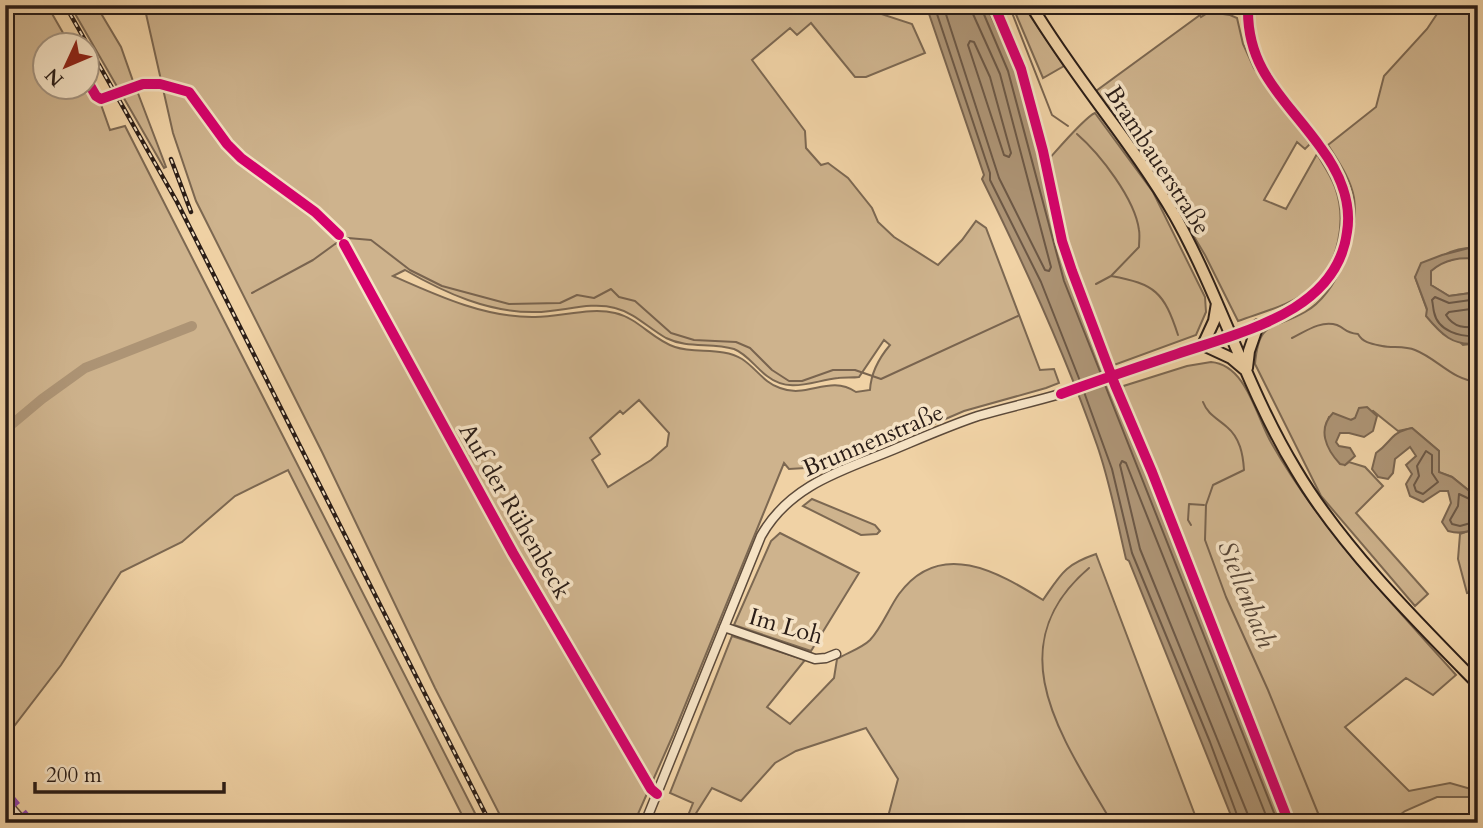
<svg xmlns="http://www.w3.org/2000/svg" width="1483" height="828" font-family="Cardo,serif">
	<rect width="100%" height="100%" fill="#f0d2a5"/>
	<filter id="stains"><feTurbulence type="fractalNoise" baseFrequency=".00286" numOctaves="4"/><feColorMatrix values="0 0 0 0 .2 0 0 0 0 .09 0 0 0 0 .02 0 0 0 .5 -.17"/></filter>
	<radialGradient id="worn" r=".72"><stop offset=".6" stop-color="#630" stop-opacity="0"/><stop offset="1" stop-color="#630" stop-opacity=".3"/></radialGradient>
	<!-- green -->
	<path fill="#ceb38d" stroke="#7c6852" stroke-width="2" fill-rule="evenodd" d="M 5,5 L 47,5 L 70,45 L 46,46 L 46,88 L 88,88 L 88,78 L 99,99 L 110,130 L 125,126 L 480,823 L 466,823 L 288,470 L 235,496 L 182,542 L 121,572 L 61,665 L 5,738 Z
		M 70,5 L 96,5 L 121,47 L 134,84 L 119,90 Z
		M 144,5 L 869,5 L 875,12 L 912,24 L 925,53 L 866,77 L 855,77 L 811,23 L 797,35 L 790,28 L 752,60 L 805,131 L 806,148 L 821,165 L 828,163 L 848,178 L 872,208 L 878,222 L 894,237 L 938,265 L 962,240 L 976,221 L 986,228 L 1040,370 L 1054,369 L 1059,383 L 1046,388 L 964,411 L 862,455 L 857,453 L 859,447 L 823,467 L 789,469 L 784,463 L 673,735 L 634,823 L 504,823 L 435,688 L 322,452 L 196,201 L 173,133 ZM 405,270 C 445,293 489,313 536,312 C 561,312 591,301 615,308 C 635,313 648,328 666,338 C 688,349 711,342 734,349 C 747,354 755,367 767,376 C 790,394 812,381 838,378 C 845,377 852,378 859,377 L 884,340 L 890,345 C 879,358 871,372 870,390 L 856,392 C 829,374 808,399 780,388 C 764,383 756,368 742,359 C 722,347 696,354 675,347 C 653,340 638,318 615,313 C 590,307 561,317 535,317 C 486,318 438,296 393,276 ZM 639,400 L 669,433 L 667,446 L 651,460 L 608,487 L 592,460 L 600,454 L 590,438 L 620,411 L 623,414 Z
		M 1012,5 L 1023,5 L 1064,66 L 1043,78 Z
		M 1443,5 L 1478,5 L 1478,248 C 1450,246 1435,260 1415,277 L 1427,310 L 1463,345 L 1478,343 L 1478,498 L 1452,477 L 1438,472 L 1439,451 L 1412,428 L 1398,431 L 1373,411 L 1351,420 L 1329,417 L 1325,429 L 1345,465 L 1349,462 L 1365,467 L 1383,486 L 1356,513 L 1428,594 L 1415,606 L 1321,496 L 1255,364 C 1259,319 1272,331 1305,312 C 1338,293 1359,235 1354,198 C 1351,179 1338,161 1328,145 L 1376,107 L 1384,76 L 1427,29 Z
		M 1209,12 L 1230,15 L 1237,18 L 1243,44 L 1254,68 L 1310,144 L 1305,149 L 1297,142 L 1264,200 L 1286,209 L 1317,154 C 1323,164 1331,176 1335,187 C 1347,220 1339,264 1312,288 C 1292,305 1262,312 1238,321 L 1205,255 L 1165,188 L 1096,91 L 1200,15 L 1201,17 Z
		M 136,88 L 166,167 L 164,168 L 121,93 Z
		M 1095,113 L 1153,192 L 1205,297 L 1206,312 L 1196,335 L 1114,365 L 1072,258 L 1048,160 C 1058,149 1085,117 1095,113 Z
		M 1462,257 L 1478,259 L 1478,292 L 1449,296 L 1431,285 L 1431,271 L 1440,263 Z
		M 1211,362 C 1247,365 1256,417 1272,444 C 1321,530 1390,601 1456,675 L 1433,695 L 1406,678 L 1345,727 L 1409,791 L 1450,783 L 1478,791 L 1478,797 L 1437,797 L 1405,811 L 1389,823 L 1286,823 L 1114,389 L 1187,366 Z
		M 812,499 L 875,525 L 880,531 L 877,534 L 861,535 L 803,506 Z
		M 1478,525 L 1478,591 L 1467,593 L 1458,559 L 1460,534 L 1473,529 Z
		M 780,533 L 859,573 L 811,651 L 734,625 L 771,541 Z
		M 1096,554 L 1198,823 L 896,823 L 889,813 L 898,779 L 866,728 L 796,751 L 775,763 L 741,801 L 712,788 L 693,818 L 688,816 L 685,823 L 693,803 L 670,793 L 732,636 L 805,660 L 767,707 L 790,724 L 834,678 L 837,659 C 847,653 862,648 870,640 C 882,627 889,608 899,594 C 940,538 998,572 1043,600 C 1061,574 1064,565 1096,554 Z"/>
	<!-- water -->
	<path fill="#ad9475" stroke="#79644f" stroke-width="2" d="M 926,5 L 986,5 L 1015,68 L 1070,279 L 1286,823 L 1234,823 L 1129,561 L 1126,559 C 1117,521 1110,482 1097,445 C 1065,353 1025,266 982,179 L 984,175 Z
		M 1469,248 L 1478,248 L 1478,259 C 1460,257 1445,259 1431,271 L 1431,285 L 1449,296 L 1478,292 L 1478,343 C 1453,347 1441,334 1426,316 L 1427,309 L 1415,277 L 1421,263 L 1442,255 Z
		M 1367,407 L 1377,416 L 1373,431 L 1364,437 L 1349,433 L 1340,433 L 1336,442 L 1339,446 L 1350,448 L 1355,456 L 1345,465 L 1340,464 C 1326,449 1317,429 1333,413 L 1351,420 L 1355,418 L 1359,408 Z
		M 1412,428 L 1439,451 L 1439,472 L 1452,477 L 1478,498 L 1478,525 C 1469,534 1459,534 1448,531 L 1442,522 L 1451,503 L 1448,491 L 1440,491 L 1423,502 L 1410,496 L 1406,484 L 1412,474 L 1406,465 L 1416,456 L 1410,447 L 1395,459 L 1393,473 L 1388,479 L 1378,477 L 1372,469 L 1376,453 C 1393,441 1389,433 1412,428 Z"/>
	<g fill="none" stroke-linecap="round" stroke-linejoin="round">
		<!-- shore -->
		<path stroke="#6c5846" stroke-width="2" d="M 934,5 L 990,173 L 990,180 L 1041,282 L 1080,381
			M 943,5 L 999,178 L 1045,270 L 1049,271 L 1051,267 L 1000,74 L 973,14 L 971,5
			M 980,5 L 1008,71 L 1064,281 L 1101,374
			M 970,41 L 974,42 L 990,77 L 1011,153 L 1009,157 L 1004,155 L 968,45 Z
			M 1478,299 L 1449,303 L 1435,297 L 1432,300 C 1433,304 1433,308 1434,312 C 1438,332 1461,337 1478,336
			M 1478,308 L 1449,312 L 1446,315 C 1454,328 1465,328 1478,327
			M 1105,385 L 1278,823
			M 1084,392 L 1112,469 L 1132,553 L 1210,742 L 1240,823
			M 1426,451 L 1432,455 L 1432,473 L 1438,482 L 1423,494 L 1416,491 L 1414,485 L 1419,476 L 1417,466 Z
			M 1478,503 L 1459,494 L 1458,506 L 1450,520 L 1452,524 L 1460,526 L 1478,521
			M 1249,823 L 1248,815 L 1140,549 L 1120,465 L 1122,461 L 1126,463 L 1269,823"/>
		<!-- stream -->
		<path stroke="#79644f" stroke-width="2" d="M 1009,5 L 1052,115 L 1068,126
			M 1077,134 C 1100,154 1135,199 1139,230 C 1140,235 1139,242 1139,247 L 1111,276 L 1096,284
			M 1111,276 C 1155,284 1164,292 1178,335
			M 252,293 L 313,260 L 335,244 L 348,238 L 371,240 L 410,270 L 442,286 L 509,304 L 560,303 L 577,295 L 594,298 L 611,289 L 619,297 L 635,301 L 671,333 L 694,340 L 736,342 L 750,348 L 772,370 L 789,381 L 802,381 L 833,370 L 855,370 L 881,379 L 1018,316
			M 1292,338 C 1306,331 1321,320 1337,325 C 1347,329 1343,332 1358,334 C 1363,343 1372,344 1382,346 C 1392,348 1405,346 1415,350 C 1438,359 1452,380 1478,382
			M 1203,402 C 1208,415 1217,418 1227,427 C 1240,438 1243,454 1244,470 L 1213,485 L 1206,505 L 1205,540 L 1226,597 L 1268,690 L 1322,823
			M 1191,525 L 1188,520 L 1189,504 L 1204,505
			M 1089,568 C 995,648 1064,740 1112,823"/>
		<!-- river -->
		<path stroke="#ad9475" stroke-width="10" d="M 5,430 L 42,399 L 85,368 L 192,326"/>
		<defs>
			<path id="minor" d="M 1221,5 L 1248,11
				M 724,627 L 815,659 L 826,658 L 836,654
				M 5,801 L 24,823
				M 645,823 L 761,536 C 789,486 840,471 890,451 C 919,439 948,426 978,416 C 1005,408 1033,402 1060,394 C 1098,382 1136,367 1175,355 C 1218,340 1274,326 1311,298 C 1329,283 1342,263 1346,241 C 1366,142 1235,98 1249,5"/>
			<path id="major" d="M 1031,5 C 1075,79 1132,142 1175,216 C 1221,298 1247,390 1296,470 C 1341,546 1416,621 1478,684
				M 1217,303 L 1214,321 L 1203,345 L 1231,358 L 1244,369
				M 1247,368 L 1249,351 L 1258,325"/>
		</defs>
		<!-- minor casing -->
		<use href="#minor" stroke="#5c4a3a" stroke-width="11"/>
		<!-- major casing -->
		<use href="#major" stroke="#2a1d17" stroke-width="14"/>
		<!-- minor -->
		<use href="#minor" stroke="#f5e2c4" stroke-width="8"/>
		<!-- major -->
		<use href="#major" stroke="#f0d2a5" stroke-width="10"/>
		<defs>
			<path id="rail" d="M 65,5 L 177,202 L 490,823
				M 171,159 L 191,212"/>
		</defs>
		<!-- rail casing -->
		<use href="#rail" stroke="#2a1d17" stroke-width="4.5"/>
		<!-- rail -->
		<use href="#rail" stroke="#f5e2c4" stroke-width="2" stroke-dasharray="5" stroke-linecap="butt"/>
		<!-- quiet -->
		<path stroke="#8e44ad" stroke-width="9" stroke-dasharray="18 9" stroke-linecap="butt" d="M 5,792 L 31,823"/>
		<defs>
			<path id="cycleway" d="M 994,5 L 1021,69 L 1043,151 L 1062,241 L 1072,271 L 1115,385 L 1152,472 L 1289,823
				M 88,82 L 96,96 L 101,99 L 143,84 L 160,84 L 189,92 L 227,144 L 241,158 L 315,212 L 339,235
				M 344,244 L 513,553 L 651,789 L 657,794
				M 1061,394 C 1099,380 1138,367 1177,354 C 1241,332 1337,312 1347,232 C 1352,202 1339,172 1321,148 C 1288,101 1248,73 1248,11"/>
		</defs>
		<!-- cycleway casing -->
		<use href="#cycleway" stroke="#f5e2c4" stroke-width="15"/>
		<!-- cycleway -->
		<use href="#cycleway" stroke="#d6006c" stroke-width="10"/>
	</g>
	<g text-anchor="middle" stroke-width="7" stroke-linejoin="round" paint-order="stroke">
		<!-- street labels -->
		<g font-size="24" fill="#2a1d17" stroke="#f5e2c4">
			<text transform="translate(1158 160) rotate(57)" y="8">Brambauerstraße</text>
			<text transform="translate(873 440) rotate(-23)" y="8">Brunnenstraße</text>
			<text transform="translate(515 511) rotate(60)" y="8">Auf der Rühenbeck</text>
			<text transform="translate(786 626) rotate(16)" y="8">Im Loh</text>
		</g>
		<!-- water labels -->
		<g font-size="26" font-style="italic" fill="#584738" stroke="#f5e2c4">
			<text transform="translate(1247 594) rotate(68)" y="9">Stellenbach</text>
		</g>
	</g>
	<!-- margin -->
	<rect width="1483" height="828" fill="none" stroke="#f0d2a5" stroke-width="28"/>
	<rect x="7" y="7" width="1469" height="814" fill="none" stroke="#2a1d17" stroke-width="3.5"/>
	<rect x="14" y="14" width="1455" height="800" fill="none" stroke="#2a1d17" stroke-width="2"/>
	<!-- north arrow -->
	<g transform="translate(66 66) rotate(226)"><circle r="33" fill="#f5e2c4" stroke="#a4937f" stroke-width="2"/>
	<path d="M0-5L12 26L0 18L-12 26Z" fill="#8f2418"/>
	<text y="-10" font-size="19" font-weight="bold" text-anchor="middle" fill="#2a1d17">N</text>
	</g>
	<!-- scale -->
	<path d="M35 782v10h189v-10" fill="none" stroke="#2a1d17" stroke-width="3.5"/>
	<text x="46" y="782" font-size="21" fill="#2a1d17" stroke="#f5e2c4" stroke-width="5" paint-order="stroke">200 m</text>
	<rect width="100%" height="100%" filter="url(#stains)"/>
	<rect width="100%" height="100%" fill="url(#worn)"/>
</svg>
